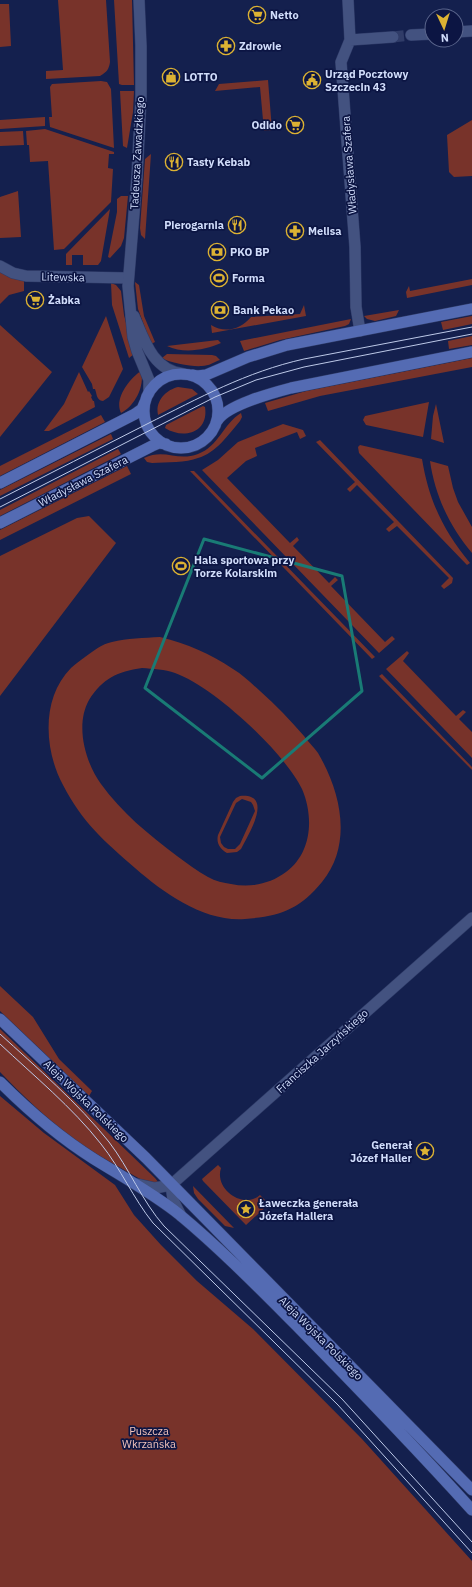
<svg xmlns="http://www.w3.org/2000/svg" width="472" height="1587" font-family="'IBM Plex Sans',sans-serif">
	<rect width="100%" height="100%" fill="#14204e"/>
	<!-- green -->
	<path fill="#78332a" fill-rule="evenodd" d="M 58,0 L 106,0 L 110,62 C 109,69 107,72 100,76 L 46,79 L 46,71 L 63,70 Z
		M 114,0 L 132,0 L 134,85 L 122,85 L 119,84 Z
		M 0,4 L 9,4 L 11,46 L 0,47 Z
		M 268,80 L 272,130 L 264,131 L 260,87 L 215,91 L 219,84 Z
		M 101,81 L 107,82 L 111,89 L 114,148 L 50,127 L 49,117 L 52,117 L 50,87 L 52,84 Z
		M 120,91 L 134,91 L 133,112 L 127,148 L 123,146 Z
		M 45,117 L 45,126 L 0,129 L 0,120 Z
		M 472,120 L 472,176 L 454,177 L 449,172 L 447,135 Z
		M 45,129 L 114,152 L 114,154 L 109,154 L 108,168 L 113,169 L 111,202 L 64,249 L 54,250 L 48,161 L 30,162 L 29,145 L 27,145 L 26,131 Z
		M 23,131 L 24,145 L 0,146 L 0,132 Z
		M 151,154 L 145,239 L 141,235 L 140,228 L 145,159 Z
		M 18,191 L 21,237 L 0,238 L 0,197 Z
		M 121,196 L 128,196 L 124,238 L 121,246 L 110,258 L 108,257 L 117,212 L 117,199 Z
		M 110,209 L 101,261 L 98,265 L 83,265 L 83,255 L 72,255 L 72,265 L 66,265 L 66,254 Z
		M 0,271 L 24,279 L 24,291 L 9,295 L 0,304 Z
		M 472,279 L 472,285 L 407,298 L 406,292 L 409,286 L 410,291 Z
		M 135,282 L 139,285 L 144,316 L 155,342 L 151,344 L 138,309 Z
		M 111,283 L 116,285 L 121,291 L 124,315 L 134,354 L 129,358 L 112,305 Z
		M 304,305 L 306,316 L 212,333 L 211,325 C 225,334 241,329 251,317 L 300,314 Z
		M 399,310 L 396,316 L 392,317 L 375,321 L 367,319 L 364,316 Z
		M 106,316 L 123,369 L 109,397 L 103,401 C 96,400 97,394 95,389 L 93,389 L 92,384 L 82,367 Z
		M 472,316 L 472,324 L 443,330 L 441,322 Z
		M 351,319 L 349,324 L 345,326 L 280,340 L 244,351 L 240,341 Z
		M 0,325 L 52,372 L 0,437 Z
		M 472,336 L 472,345 L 449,349 L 448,341 Z
		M 218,340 L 221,343 C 205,350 184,354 167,346 Z
		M 167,354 L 212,355 L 216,356 L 220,360 C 214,362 209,366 202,366 C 193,367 170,363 162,358 Z
		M 472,358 L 472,367 L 320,396 L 268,411 L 265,403 L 306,391 Z
		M 141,371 C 145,386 135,406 121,413 C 114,399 129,379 141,371 Z
		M 79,372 L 88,392 L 89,391 L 92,396 L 91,397 L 93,401 L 94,401 L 95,407 L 49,431 L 44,431 L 64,404 Z
		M 178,387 L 192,389 L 198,394 L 158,415 C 155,401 166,390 178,387 Z
		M 429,402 L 423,437 L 366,425 L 363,420 L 365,416 Z
		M 436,404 L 444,443 L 431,439 L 433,416 Z
		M 203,406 L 205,407 C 209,432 184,440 165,428 L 166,425 Z
		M 241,413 L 242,417 L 240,421 C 228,435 216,453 198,458 C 186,463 167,462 152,463 L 147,462 L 144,458 C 165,448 177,462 198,454 C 219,446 223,424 241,413 Z
		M 101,415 L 105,422 L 0,476 L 0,466 Z
		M 283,424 L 303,430 L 306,436 L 300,439 L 297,432 L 255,448 L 257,456 L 246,461 L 227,478 L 290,543 L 297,537 L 299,540 L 293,546 L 329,583 L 335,577 L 338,580 L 331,586 L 385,642 L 392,636 L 395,639 L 379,653 L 202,470 L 218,460 L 238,442 Z
		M 111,434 L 113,439 L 0,496 L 0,490 Z
		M 320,440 L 453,578 L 452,583 L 444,589 L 441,586 L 449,578 L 397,526 L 389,532 L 386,529 L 394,522 L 357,485 L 350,492 L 347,489 L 355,482 L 316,442 Z
		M 360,445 L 422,459 C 429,501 443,530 470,563 L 467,565 L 359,453 L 358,447 Z
		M 118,449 L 121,454 L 0,516 L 0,510 Z
		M 430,461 L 448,466 L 453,488 L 458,502 L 472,527 L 472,553 C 450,527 435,496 430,461 Z
		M 127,466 L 131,474 L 0,540 L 0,530 Z
		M 190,471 L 194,471 L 197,474 L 375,657 L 372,659 Z
		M 89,516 L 116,543 L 0,696 L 0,556 L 77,518 Z
		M 160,637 C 188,644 209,653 233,669 C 243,675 252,684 260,691 C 276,705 290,720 304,736 C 308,742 314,747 318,753 C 341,792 353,844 322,882 C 299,910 280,916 245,919 C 204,922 165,894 135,868 C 104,841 82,822 63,785 C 44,750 41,698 71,668 C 75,664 80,661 85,657 C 93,651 102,644 112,642 C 127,638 144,638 160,637 ZM 142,668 C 153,669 165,669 175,673 C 214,687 284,752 302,789 C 314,817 312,853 286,872 C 270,884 250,888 231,884 C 224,883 215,881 208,877 C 197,871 187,863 177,856 C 149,835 121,812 101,784 C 85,762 75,725 89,700 C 103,678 117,672 142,668 Z
		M 407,651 L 409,653 L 403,661 L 456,716 L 463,710 L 466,712 L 459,719 L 472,732 L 472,758 L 386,669 Z
		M 382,674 L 472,767 L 472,770 L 379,676 Z
		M 240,796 C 275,793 248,835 241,849 L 237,852 L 227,853 C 220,849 216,843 218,835 L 233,802 L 236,798 ZM 242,799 L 251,802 L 253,805 L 255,811 L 240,844 L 235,849 L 228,849 L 224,847 L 221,843 L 220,837 L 236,803 Z
		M 0,986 L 33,1017 L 59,1059 L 92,1091 L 89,1096 L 0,1011 Z
		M 0,1029 L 155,1178 L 159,1183 L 150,1185 C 124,1169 95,1155 70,1136 C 45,1117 22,1095 0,1072 Z
		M 0,1096 L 44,1133 L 115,1185 L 134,1215 L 161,1245 L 197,1281 L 253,1329 L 362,1439 L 472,1561 L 472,1587 L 0,1587 Z
		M 218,1165 L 221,1168 C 214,1189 243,1210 260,1195 L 269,1204 L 246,1225 L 203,1181 L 202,1179 Z
		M 193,1186 L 234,1228 L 225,1226 L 198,1199 L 194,1193 Z"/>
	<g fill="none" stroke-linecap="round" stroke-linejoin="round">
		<!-- minor-tunnel -->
		<path stroke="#303c68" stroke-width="11" stroke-dasharray="11 5.5" stroke-linecap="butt" d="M 393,37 L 411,35"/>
		<defs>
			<path id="minor" d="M 348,0 L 350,40 L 341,62 L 355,247 L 356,307 L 360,331
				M 456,32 L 472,31
				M 411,35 L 432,34
				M 350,40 L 393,37
				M 0,266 L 13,273 L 26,276 L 128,278
				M 137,1184 L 155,1188 L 171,1185 L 472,918
				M 171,1185 L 173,1200 L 181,1216"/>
			<path id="tertiary" d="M 139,0 L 141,46 L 141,97 L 137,177 L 128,286 L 133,337 L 137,351 L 149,380 L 149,393
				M 134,316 C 144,340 153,371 184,374"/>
			<path id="secondary" d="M144 411a37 37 0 1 1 74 0a37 37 0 1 1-74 0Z
				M 192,375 L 197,376 L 206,375 L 248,357 L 287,345 L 472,309
				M 217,421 C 227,405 272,393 291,388 L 472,352
				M 0,483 L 135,414 L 142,409 L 145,402
				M 0,523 L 152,446 L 159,443 L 166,444
				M 0,1019 L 146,1158 L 472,1490
				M 0,1082 C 29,1111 59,1137 94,1159 C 123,1177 154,1194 180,1215 C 222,1250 261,1290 299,1328 C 358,1388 416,1448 472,1510"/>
		</defs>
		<!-- minor casing -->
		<use href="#minor" stroke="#2e3a66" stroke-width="12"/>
		<!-- tertiary casing -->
		<use href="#tertiary" stroke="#2e3a66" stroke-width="12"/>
		<!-- secondary casing -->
		<use href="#secondary" stroke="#2e3a66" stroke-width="12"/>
		<!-- minor -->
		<use href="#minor" stroke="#435280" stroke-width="11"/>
		<!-- tertiary -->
		<use href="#tertiary" stroke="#435280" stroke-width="11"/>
		<!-- secondary -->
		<use href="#secondary" stroke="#546bb3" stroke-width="11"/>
		<!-- tram -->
		<path stroke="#bdc9e8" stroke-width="1" d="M 0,499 C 49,474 98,449 147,424 C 199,398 246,372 304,359 L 472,327
			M 0,507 L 215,397 L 256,380 L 304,367 L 472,334
			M 0,1034 C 36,1067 79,1104 109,1142 C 129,1168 142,1201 164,1226 L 342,1399 L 472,1542
			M 0,1044 C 34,1076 72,1107 101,1144 C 121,1169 133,1198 153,1223 L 338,1405 L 472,1553"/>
	</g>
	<!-- marked area -->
	<path fill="none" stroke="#197b75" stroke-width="3" stroke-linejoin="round" d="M 204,539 L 342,576 L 362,691 L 262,778 L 145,688 Z"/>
	<!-- icons -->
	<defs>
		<symbol id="supermarket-ring" viewBox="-11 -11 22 22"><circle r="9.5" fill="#0c1543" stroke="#dcb233" stroke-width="1.5"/><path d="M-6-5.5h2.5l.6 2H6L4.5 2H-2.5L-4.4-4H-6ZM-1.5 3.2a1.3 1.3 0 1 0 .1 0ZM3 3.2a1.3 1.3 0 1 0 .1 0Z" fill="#dcb233"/></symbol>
		<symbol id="pharmacy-ring" viewBox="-11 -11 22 22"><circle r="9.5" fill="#0c1543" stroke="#dcb233" stroke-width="1.5"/><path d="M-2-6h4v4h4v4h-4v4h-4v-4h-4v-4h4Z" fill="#dcb233"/></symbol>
		<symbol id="shop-ring" viewBox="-11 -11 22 22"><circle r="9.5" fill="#0c1543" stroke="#dcb233" stroke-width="1.5"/><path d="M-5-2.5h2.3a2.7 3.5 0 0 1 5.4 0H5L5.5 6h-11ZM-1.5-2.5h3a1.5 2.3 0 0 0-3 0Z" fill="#dcb233"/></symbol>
		<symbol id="civic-ring" viewBox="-11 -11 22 22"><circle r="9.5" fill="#0c1543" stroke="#dcb233" stroke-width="1.5"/><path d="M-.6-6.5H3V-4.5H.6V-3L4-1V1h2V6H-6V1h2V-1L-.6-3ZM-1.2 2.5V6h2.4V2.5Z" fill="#dcb233"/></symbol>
		<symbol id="restaurant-ring" viewBox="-11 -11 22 22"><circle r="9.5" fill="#0c1543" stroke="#dcb233" stroke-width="1.5"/><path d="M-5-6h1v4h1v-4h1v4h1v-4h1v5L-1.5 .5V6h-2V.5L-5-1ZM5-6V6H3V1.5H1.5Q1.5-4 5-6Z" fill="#dcb233"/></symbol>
		<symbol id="bank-ring" viewBox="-11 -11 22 22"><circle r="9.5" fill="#0c1543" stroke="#dcb233" stroke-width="1.5"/><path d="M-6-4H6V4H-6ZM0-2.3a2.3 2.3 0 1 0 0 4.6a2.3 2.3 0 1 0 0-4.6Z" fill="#dcb233"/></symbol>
		<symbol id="stadium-ring" viewBox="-11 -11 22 22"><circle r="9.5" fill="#0c1543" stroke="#dcb233" stroke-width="1.5"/><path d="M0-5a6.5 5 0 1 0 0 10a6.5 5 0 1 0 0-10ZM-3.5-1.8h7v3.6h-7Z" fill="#dcb233"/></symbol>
		<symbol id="sight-ring" viewBox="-11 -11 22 22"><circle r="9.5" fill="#0c1543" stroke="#dcb233" stroke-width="1.5"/><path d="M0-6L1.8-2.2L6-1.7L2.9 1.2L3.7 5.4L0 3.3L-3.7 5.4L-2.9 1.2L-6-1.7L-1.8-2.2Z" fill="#dcb233"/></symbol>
	</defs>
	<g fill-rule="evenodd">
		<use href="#supermarket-ring" x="247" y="5" width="20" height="20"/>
		<use href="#pharmacy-ring" x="216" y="36" width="20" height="20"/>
		<use href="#shop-ring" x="161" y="67" width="20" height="20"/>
		<use href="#civic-ring" x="302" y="70" width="20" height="20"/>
		<use href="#supermarket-ring" x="285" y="115" width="20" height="20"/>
		<use href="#restaurant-ring" x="164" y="152" width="20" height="20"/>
		<use href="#restaurant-ring" x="227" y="215" width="20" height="20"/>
		<use href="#pharmacy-ring" x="285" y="221" width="20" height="20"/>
		<use href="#bank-ring" x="207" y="242" width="20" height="20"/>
		<use href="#stadium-ring" x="209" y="268" width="20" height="20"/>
		<use href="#supermarket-ring" x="25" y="290" width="20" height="20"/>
		<use href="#bank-ring" x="210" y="300" width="20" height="20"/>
		<use href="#stadium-ring" x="171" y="556" width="20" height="20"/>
		<use href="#sight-ring" x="415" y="1141" width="20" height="20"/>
		<use href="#sight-ring" x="236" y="1199" width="20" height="20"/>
	</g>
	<g text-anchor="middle" stroke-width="3.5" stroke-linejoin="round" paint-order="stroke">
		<!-- poi labels -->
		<g font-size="11" font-weight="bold" fill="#d0dcfa" stroke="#0c1543" text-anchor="start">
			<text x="270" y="19">Netto</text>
			<text x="239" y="50">Zdrowie</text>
			<text x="325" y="78">Urząd Pocztowy<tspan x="325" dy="13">Szczecin 43</tspan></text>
			<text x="184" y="81">LOTTO</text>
			<text x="282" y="129" text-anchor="end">Odido</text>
			<text x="187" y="166">Tasty Kebab</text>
			<text x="224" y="229" text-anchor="end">Pierogarnia</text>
			<text x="308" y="235">Melisa</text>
			<text x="230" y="256">PKO BP</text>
			<text x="232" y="282">Forma</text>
			<text x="48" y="304">Żabka</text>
			<text x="233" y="314">Bank Pekao</text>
			<text x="194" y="564">Hala sportowa przy<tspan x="194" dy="13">Torze Kolarskim</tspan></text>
			<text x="412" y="1149" text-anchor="end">Generał<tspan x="412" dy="13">Józef Haller</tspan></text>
			<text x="259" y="1207">Ławeczka generała<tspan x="259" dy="13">Józefa Hallera</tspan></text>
		</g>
		<!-- street labels -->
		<g font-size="11" fill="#d0dcfa" stroke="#0c1543">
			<text transform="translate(137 153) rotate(-87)" y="4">Tadeusza Zawadzkiego</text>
			<text transform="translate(349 165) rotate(-94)" y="4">Władysława Szafera</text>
			<text transform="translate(63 277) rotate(1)" y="4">Litewska</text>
			<text transform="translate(83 481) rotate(-27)" y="4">Władysława Szafera</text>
			<text transform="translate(322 1051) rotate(-42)" y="4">Franciszka Jarzyńskiego</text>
			<text transform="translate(86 1101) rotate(44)" y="4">Aleja Wojska Polskiego</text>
			<text transform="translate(321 1338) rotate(45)" y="4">Aleja Wojska Polskiego</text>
		</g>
		<!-- park labels -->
		<g font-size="11" fill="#f3c3bb" stroke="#0c1543">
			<text x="149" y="1435">Puszcza<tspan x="149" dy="13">Wkrzańska</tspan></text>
		</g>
	</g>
	<!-- north arrow -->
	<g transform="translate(444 28) rotate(176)"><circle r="19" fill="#0c1543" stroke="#5a658c"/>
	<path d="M0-3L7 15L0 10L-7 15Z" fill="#dcb233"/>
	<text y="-6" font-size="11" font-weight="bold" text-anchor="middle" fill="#d0dcfa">N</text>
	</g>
</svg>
